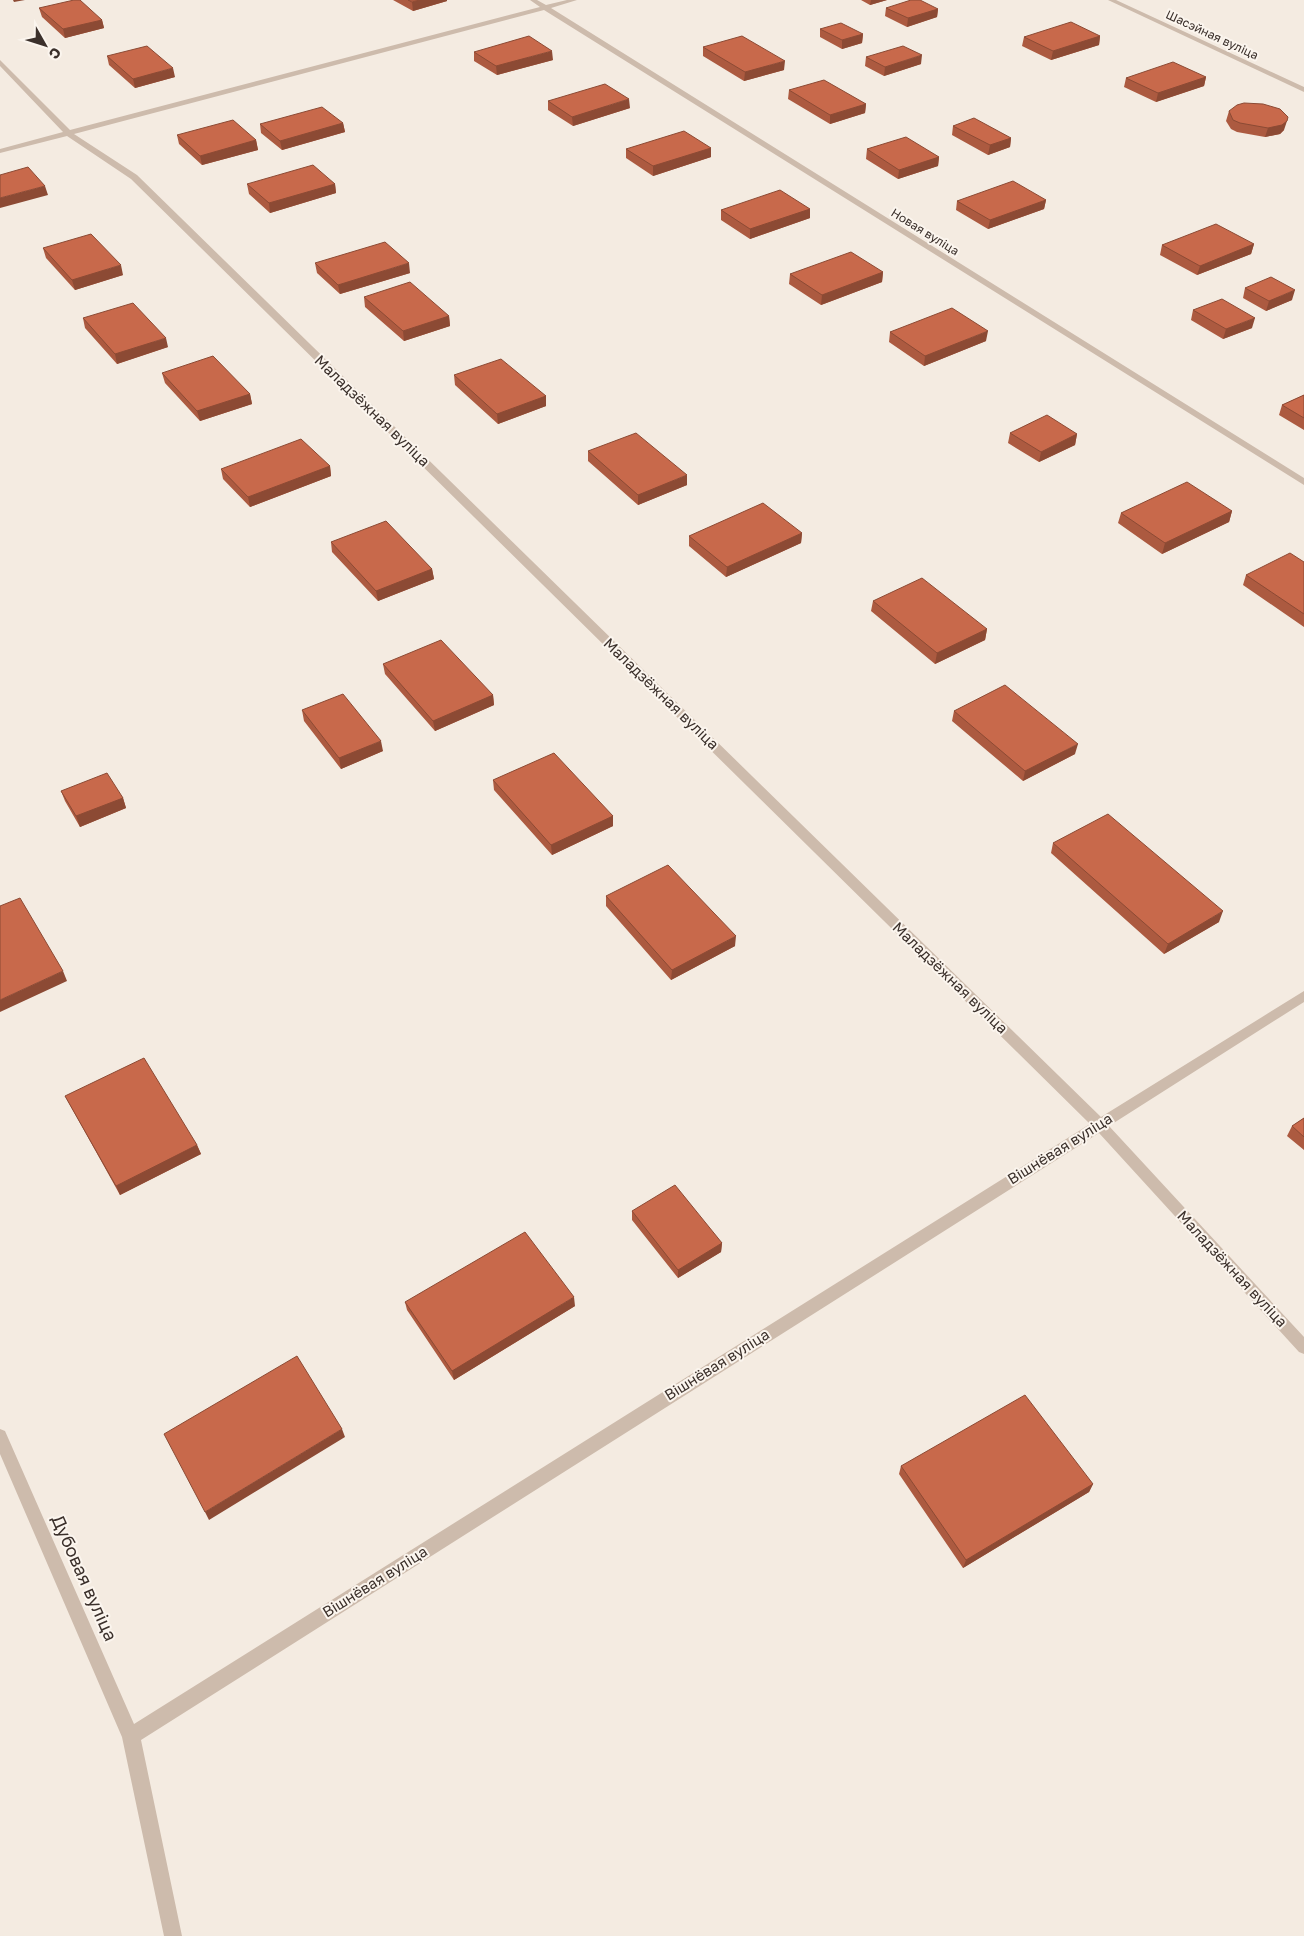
<svg xmlns="http://www.w3.org/2000/svg" width="1304" height="1936" font-family="'Golos Text',sans-serif">
	<rect width="100%" height="100%" fill="#f4ebe1"/>
	<g fill="none" stroke-linecap="round" stroke-linejoin="round">
		<!-- minor -->
		<path fill="#cdbbac" fill-rule="evenodd" d="M 530,0 L 537,0 L 546,5 L 567,0 L 577,0 L 551,8 L 1304,478 L 1304,485 L 544,10 L 74,134 L 137,175 L 1101,1117 L 1304,991 L 1304,1002 L 1109,1126 L 1304,1337 L 1304,1354 L 1299,1352 L 1099,1133 L 141,1740 L 182,1936 L 164,1936 L 122,1737 L 0,1454 L 0,1429 L 5,1431 L 134,1724 L 1090,1124 L 131,179 L 67,136 L 0,153 L 0,149 L 63,132 L 0,66 L 0,60 L 70,130 L 540,7 Z
			M 1108,0 L 1116,0 L 1304,87 L 1304,92 Z"/>
	</g>
	<!-- wall -->
	<path fill="#ac5a40" d="M 393,0 L 447,0 L 447,1 L 413,11 Z
		M 861,0 L 887,0 L 870,5 Z
		M 39,8 L 102,20 L 104,28 L 65,38 L 42,17 Z
		M 886,8 L 938,9 L 937,17 L 907,27 L 885,16 Z
		M 820,29 L 863,34 L 862,43 L 842,49 L 820,37 Z
		M 1100,36 L 1099,45 L 1051,60 L 1022,46 L 1024,37 Z
		M 703,47 L 784,70 L 744,81 L 703,56 Z
		M 474,52 L 553,60 L 497,75 L 474,61 Z
		M 107,56 L 175,77 L 135,88 L 109,65 Z
		M 866,57 L 921,64 L 884,76 L 865,66 Z
		M 1206,77 L 1204,86 L 1156,102 L 1124,87 L 1126,78 Z
		M 789,90 L 866,104 L 865,113 L 830,124 L 788,99 Z
		M 548,101 L 630,108 L 573,126 L 548,110 Z
		M 1229,111 L 1284,130 L 1280,134 L 1265,137 L 1237,132 L 1231,129 L 1226,121 Z
		M 343,123 L 345,132 L 282,150 L 261,133 L 260,124 Z
		M 953,126 L 1011,138 L 1010,147 L 988,155 L 952,135 Z
		M 177,135 L 256,140 L 258,150 L 202,165 L 179,144 Z
		M 711,148 L 711,157 L 653,176 L 626,158 L 626,149 Z
		M 867,149 L 939,157 L 938,166 L 898,179 L 866,159 Z
		M 247,184 L 335,184 L 336,193 L 270,213 L 249,194 Z
		M 1046,200 L 1044,209 L 988,229 L 956,210 L 957,201 Z
		M 810,209 L 810,218 L 750,239 L 721,220 L 721,210 Z
		M 1254,244 L 1251,254 L 1197,275 L 1160,255 L 1162,245 Z
		M 43,248 L 123,275 L 75,290 L 46,258 Z
		M 315,263 L 410,273 L 340,294 L 317,273 Z
		M 883,272 L 882,282 L 821,305 L 789,284 L 790,274 Z
		M 1245,288 L 1292,300 L 1266,311 L 1243,298 Z
		M 364,297 L 449,316 L 450,326 L 404,341 L 365,307 Z
		M 1193,310 L 1252,328 L 1223,339 L 1191,320 Z
		M 83,318 L 168,347 L 117,364 L 85,328 Z
		M 890,332 L 986,341 L 924,366 L 889,342 Z
		M 162,373 L 250,394 L 252,404 L 200,421 L 165,383 Z
		M 454,375 L 546,396 L 546,406 L 498,424 L 455,385 Z
		M 1304,395 L 1304,430 L 1279,415 L 1282,405 Z
		M 1010,433 L 1077,434 L 1075,445 L 1039,462 L 1008,443 Z
		M 588,451 L 687,485 L 638,505 L 588,461 Z
		M 330,466 L 331,476 L 250,507 L 223,479 L 221,469 Z
		M 1232,511 L 1229,522 L 1162,554 L 1118,523 L 1121,513 Z
		M 802,533 L 801,543 L 726,577 L 689,546 L 689,536 Z
		M 331,542 L 432,569 L 434,579 L 378,601 L 332,552 Z
		M 1304,562 L 1304,627 L 1243,585 L 1246,575 Z
		M 873,601 L 987,629 L 985,640 L 935,664 L 871,611 Z
		M 383,664 L 493,695 L 494,705 L 435,731 L 385,674 Z
		M 302,710 L 383,751 L 341,769 L 304,721 Z
		M 954,711 L 1075,754 L 1023,781 L 952,721 Z
		M 493,780 L 613,816 L 613,826 L 552,855 L 494,790 Z
		M 61,791 L 123,798 L 126,808 L 80,827 L 65,801 Z
		M 1053,843 L 1219,922 L 1164,954 L 1051,853 Z
		M 606,896 L 735,946 L 671,980 L 606,906 Z
		M 65,1096 L 197,1145 L 201,1154 L 120,1195 Z
		M 1304,1118 L 1304,1150 L 1287,1136 L 1292,1126 Z
		M 632,1211 L 722,1243 L 721,1252 L 678,1278 L 632,1220 Z
		M 405,1302 L 575,1306 L 454,1380 L 407,1310 Z
		M 901,1466 L 1093,1484 L 1089,1492 L 963,1568 L 899,1474 Z"/>
	<!-- shaded-wall -->
	<path fill="#8c4a34" d="M 13,0 L 25,0 L 14,2 Z
		M 420,0 L 447,0 L 447,1 L 413,11 L 412,2 Z
		M 871,0 L 887,0 L 870,5 Z
		M 938,9 L 937,17 L 907,27 L 908,18 Z
		M 102,20 L 104,28 L 65,38 L 63,29 Z
		M 863,34 L 862,43 L 842,49 L 842,40 Z
		M 1100,36 L 1099,45 L 1051,60 L 1053,51 Z
		M 552,51 L 553,60 L 497,75 L 496,66 Z
		M 922,55 L 921,64 L 884,76 L 885,67 Z
		M 785,61 L 784,70 L 744,81 L 745,72 Z
		M 173,68 L 175,77 L 135,88 L 133,79 Z
		M 1206,77 L 1204,86 L 1156,102 L 1158,93 Z
		M 629,99 L 630,108 L 573,126 L 572,117 Z
		M 866,104 L 865,113 L 830,124 L 830,115 Z
		M 1287,121 L 1284,130 L 1280,134 L 1265,137 L 1268,128 Z
		M 343,123 L 345,132 L 282,150 L 280,141 Z
		M 1011,138 L 1010,147 L 988,155 L 990,145 Z
		M 256,140 L 258,150 L 202,165 L 200,156 Z
		M 711,148 L 711,157 L 653,176 L 653,166 Z
		M 939,157 L 938,166 L 898,179 L 899,170 Z
		M 335,184 L 336,193 L 270,213 L 269,203 Z
		M 45,186 L 48,195 L 0,208 L 0,198 Z
		M 1046,200 L 1044,209 L 988,229 L 990,220 Z
		M 810,209 L 810,218 L 750,239 L 750,229 Z
		M 1254,244 L 1251,254 L 1197,275 L 1200,266 Z
		M 409,263 L 410,273 L 340,294 L 338,285 Z
		M 121,265 L 123,275 L 75,290 L 72,280 Z
		M 883,272 L 882,282 L 821,305 L 822,295 Z
		M 1295,290 L 1292,300 L 1266,311 L 1269,301 Z
		M 449,316 L 450,326 L 404,341 L 403,331 Z
		M 1255,318 L 1252,328 L 1223,339 L 1226,329 Z
		M 988,331 L 986,341 L 924,366 L 925,356 Z
		M 166,338 L 168,347 L 117,364 L 115,354 Z
		M 250,394 L 252,404 L 200,421 L 197,411 Z
		M 546,396 L 546,406 L 498,424 L 497,414 Z
		M 1077,434 L 1075,445 L 1039,462 L 1041,452 Z
		M 330,466 L 331,476 L 250,507 L 248,497 Z
		M 687,475 L 687,485 L 638,505 L 638,495 Z
		M 1232,511 L 1229,522 L 1162,554 L 1165,543 Z
		M 802,533 L 801,543 L 726,577 L 727,567 Z
		M 432,569 L 434,579 L 378,601 L 376,591 Z
		M 987,629 L 985,640 L 935,664 L 937,653 Z
		M 493,695 L 494,705 L 435,731 L 433,721 Z
		M 381,741 L 383,751 L 341,769 L 339,758 Z
		M 1078,744 L 1075,754 L 1023,781 L 1025,771 Z
		M 123,798 L 126,808 L 80,827 L 76,816 Z
		M 613,816 L 613,826 L 552,855 L 551,845 Z
		M 1223,911 L 1219,922 L 1164,954 L 1168,944 Z
		M 736,936 L 735,946 L 671,980 L 672,970 Z
		M 63,971 L 67,981 L 0,1012 L 0,1000 Z
		M 197,1145 L 201,1154 L 120,1195 L 116,1186 Z
		M 722,1243 L 721,1252 L 678,1278 L 678,1270 Z
		M 574,1297 L 575,1306 L 454,1380 L 452,1371 Z
		M 342,1429 L 345,1437 L 209,1520 L 205,1512 Z
		M 1093,1484 L 1089,1492 L 963,1568 L 966,1560 Z"/>
	<!-- building -->
	<path fill="#c8694b" stroke="#8c4a34" d="M 74,0 L 80,0 L 102,20 L 63,29 L 39,8 Z
		M 408,0 L 420,0 L 412,2 Z
		M 911,0 L 920,0 L 938,9 L 908,18 L 886,8 Z
		M 1071,22 L 1100,36 L 1053,51 L 1024,37 Z
		M 841,23 L 863,34 L 842,40 L 820,29 Z
		M 529,36 L 552,51 L 496,66 L 474,52 Z
		M 742,36 L 785,61 L 745,72 L 703,47 Z
		M 147,46 L 173,68 L 133,79 L 107,56 Z
		M 903,46 L 922,55 L 885,67 L 866,57 Z
		M 1173,62 L 1206,77 L 1158,93 L 1126,78 Z
		M 824,80 L 866,104 L 830,115 L 789,90 Z
		M 605,84 L 629,99 L 572,117 L 548,101 Z
		M 1244,103 L 1263,104 L 1280,109 L 1288,117 L 1287,121 L 1282,125 L 1268,128 L 1240,123 L 1233,120 L 1229,111 L 1237,105 Z
		M 322,107 L 343,123 L 280,141 L 260,124 Z
		M 974,118 L 1011,138 L 990,145 L 953,126 Z
		M 233,120 L 256,140 L 200,156 L 177,135 Z
		M 684,131 L 711,148 L 653,166 L 626,149 Z
		M 906,137 L 939,157 L 899,170 L 867,149 Z
		M 313,165 L 335,184 L 269,203 L 247,184 Z
		M 28,167 L 45,186 L 0,198 L 0,175 Z
		M 1013,181 L 1046,200 L 990,220 L 957,201 Z
		M 780,190 L 810,209 L 750,229 L 721,210 Z
		M 1216,224 L 1254,244 L 1200,266 L 1162,245 Z
		M 91,234 L 121,265 L 72,280 L 43,248 Z
		M 385,242 L 409,263 L 338,285 L 315,263 Z
		M 851,252 L 883,272 L 822,295 L 790,274 Z
		M 1271,277 L 1295,290 L 1269,301 L 1245,288 Z
		M 410,282 L 449,316 L 403,331 L 364,297 Z
		M 1222,299 L 1255,318 L 1226,329 L 1193,310 Z
		M 133,303 L 166,338 L 115,354 L 83,318 Z
		M 952,308 L 988,331 L 925,356 L 890,332 Z
		M 213,356 L 250,394 L 197,411 L 162,373 Z
		M 501,359 L 546,396 L 497,414 L 454,375 Z
		M 1304,395 L 1304,418 L 1282,405 Z
		M 1047,415 L 1077,434 L 1041,452 L 1010,433 Z
		M 636,433 L 687,475 L 638,495 L 588,451 Z
		M 301,439 L 330,466 L 248,497 L 221,469 Z
		M 1187,482 L 1232,511 L 1165,543 L 1121,513 Z
		M 763,503 L 802,533 L 727,567 L 689,536 Z
		M 386,521 L 432,569 L 376,591 L 331,542 Z
		M 1290,553 L 1304,562 L 1304,614 L 1246,575 Z
		M 922,578 L 987,629 L 937,653 L 873,601 Z
		M 441,640 L 493,695 L 433,721 L 383,664 Z
		M 1005,685 L 1078,744 L 1025,771 L 954,711 Z
		M 343,694 L 381,741 L 339,758 L 302,710 Z
		M 554,753 L 613,816 L 551,845 L 493,780 Z
		M 107,773 L 123,798 L 76,816 L 61,791 Z
		M 1108,814 L 1223,911 L 1168,944 L 1053,843 Z
		M 668,865 L 736,936 L 672,970 L 606,896 Z
		M 20,898 L 63,971 L 0,1000 L 0,906 Z
		M 144,1058 L 197,1145 L 116,1186 L 65,1096 Z
		M 1304,1118 L 1304,1137 L 1292,1126 Z
		M 675,1185 L 722,1243 L 678,1270 L 632,1211 Z
		M 525,1232 L 574,1297 L 452,1371 L 405,1302 Z
		M 297,1356 L 342,1429 L 205,1512 L 164,1434 Z
		M 1025,1395 L 1093,1484 L 966,1560 L 901,1466 Z"/>
	<g text-anchor="middle" stroke-width="4" stroke-linejoin="round" paint-order="stroke">
		<!-- far-street labels -->
		<g font-size="12" fill="#3b302b" stroke="#fbf5ee">
			<text transform="translate(1212 35) rotate(25)" y="4">Шасэйная вуліца</text>
			<text transform="translate(925 232) rotate(32)" y="4">Новая вуліца</text>
		</g>
		<!-- street labels -->
		<g font-size="15" fill="#3b302b" stroke="#fbf5ee">
			<text transform="translate(372 411) rotate(44)" y="5">Маладзёжная вуліца</text>
			<text transform="translate(661 694) rotate(44)" y="5">Маладзёжная вуліца</text>
			<text transform="translate(950 978) rotate(44)" y="5">Маладзёжная вуліца</text>
			<text transform="translate(1060 1149) rotate(-32)" y="5">Вішнёвая вуліца</text>
			<text transform="translate(1232 1269) rotate(47)" y="5">Маладзёжная вуліца</text>
			<text transform="translate(717 1365) rotate(-32)" y="5">Вішнёвая вуліца</text>
			<text transform="translate(375 1582) rotate(-32)" y="5">Вішнёвая вуліца</text>
		</g>
		<!-- near-street labels -->
		<g font-size="18" fill="#3b302b" stroke="#fbf5ee">
			<text transform="translate(84 1578) rotate(66)" y="6">Дубовая вуліца</text>
		</g>
	</g>
	<!-- north arrow -->
	<g transform="translate(45 45) rotate(129)" stroke="#fbf5ee" stroke-width="4" paint-order="stroke">
	<path d="M0-4L9 19L0 12L-9 19Z" fill="#3b302b"/>
	<text y="-8" font-size="14" font-weight="bold" text-anchor="middle" fill="#3b302b">С</text>
	</g>
</svg>
